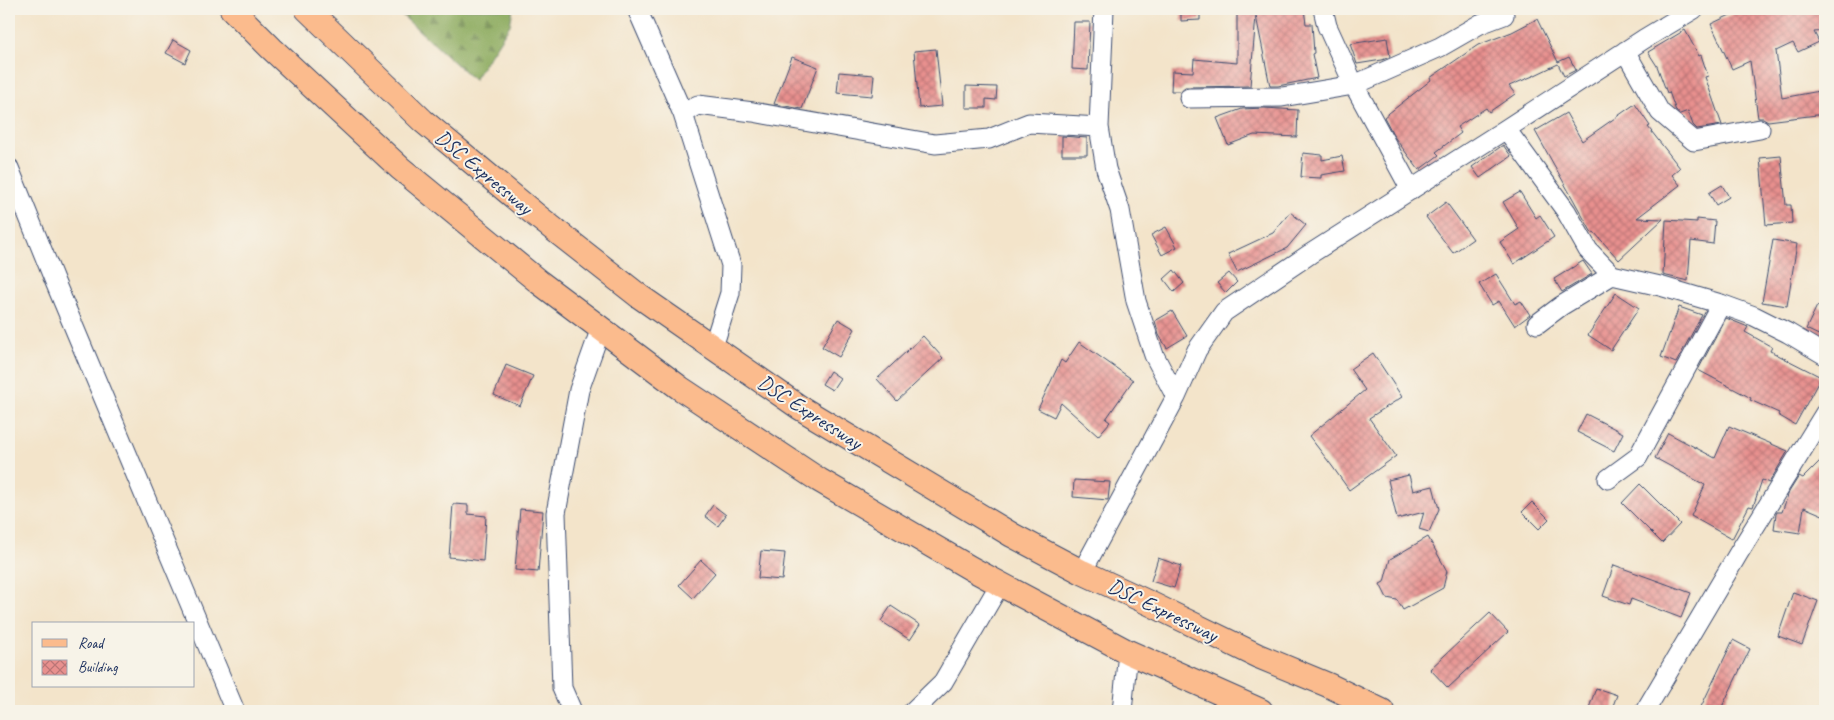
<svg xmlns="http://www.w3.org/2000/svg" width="1834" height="720" font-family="Caveat,sans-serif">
	<defs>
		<pattern id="forest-firs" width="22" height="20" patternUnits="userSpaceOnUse" patternTransform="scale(1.25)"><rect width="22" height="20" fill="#8baa5d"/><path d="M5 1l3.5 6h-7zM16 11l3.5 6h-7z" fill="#718b50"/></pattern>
		<pattern id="building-cross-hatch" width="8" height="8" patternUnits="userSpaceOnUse" patternTransform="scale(1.25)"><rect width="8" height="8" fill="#e8908e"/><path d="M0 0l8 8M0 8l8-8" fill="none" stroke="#bb7677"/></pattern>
	</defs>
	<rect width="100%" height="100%" fill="#f7f3e8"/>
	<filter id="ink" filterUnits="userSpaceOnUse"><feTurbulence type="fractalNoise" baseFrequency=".02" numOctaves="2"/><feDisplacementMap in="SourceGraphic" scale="10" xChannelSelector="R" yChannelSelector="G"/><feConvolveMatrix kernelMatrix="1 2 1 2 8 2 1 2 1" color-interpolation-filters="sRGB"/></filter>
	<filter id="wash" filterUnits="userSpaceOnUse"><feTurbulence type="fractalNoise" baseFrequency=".0096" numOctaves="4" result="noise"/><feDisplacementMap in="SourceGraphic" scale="20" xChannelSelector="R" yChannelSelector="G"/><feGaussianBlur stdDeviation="1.12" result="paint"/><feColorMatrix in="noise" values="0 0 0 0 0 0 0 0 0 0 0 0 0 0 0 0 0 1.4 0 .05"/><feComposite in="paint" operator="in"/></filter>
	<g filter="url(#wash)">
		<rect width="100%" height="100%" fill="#f3e4ca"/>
		<!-- forest -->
		<path fill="url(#forest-firs)" stroke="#536c5e" d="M 395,9 L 513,9 L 510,25 L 474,80 Z"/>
		<g id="blocks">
			<!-- building -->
			<path fill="url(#building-cross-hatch)" d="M 1181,9 L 1200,9 L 1200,20 L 1181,21 Z
				M 1256,9 L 1304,9 L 1306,24 L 1312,24 L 1314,53 L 1312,54 L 1317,78 L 1278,86 L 1270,86 L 1256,16 L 1250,86 L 1189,87 L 1185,87 L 1180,91 L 1171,91 L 1172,71 L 1193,72 L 1194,59 L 1237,63 L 1237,13 L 1256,13 Z
				M 1743,9 L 1825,9 L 1825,31 L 1814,32 L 1819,42 L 1798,52 L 1793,43 L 1776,51 L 1782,98 L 1825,90 L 1825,114 L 1768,121 L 1763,118 L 1758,118 L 1750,61 L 1732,69 L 1711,24 Z
				M 1537,19 L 1558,62 L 1569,57 L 1576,70 L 1564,76 L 1558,64 L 1533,76 L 1509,86 L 1515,94 L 1489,112 L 1486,108 L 1457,127 L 1461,133 L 1436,152 L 1439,155 L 1419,170 L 1395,138 L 1384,117 L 1431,80 L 1430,78 L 1478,45 L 1512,32 Z
				M 1074,22 L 1090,22 L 1088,70 L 1072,69 Z
				M 1685,30 L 1699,56 L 1701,55 L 1708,76 L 1705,77 L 1722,125 L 1697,129 L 1693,125 L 1688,111 L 1680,114 L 1676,111 L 1669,92 L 1667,93 L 1657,66 L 1648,52 Z
				M 1387,38 L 1390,57 L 1382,60 L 1357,64 L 1350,44 Z
				M 173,40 L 191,50 L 185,63 L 166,53 Z
				M 936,49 L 942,106 L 919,108 L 914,51 Z
				M 792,57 L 818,67 L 802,109 L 774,104 Z
				M 839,72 L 874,75 L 872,96 L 837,93 Z
				M 966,86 L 997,87 L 996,100 L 986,99 L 986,108 L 966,108 Z
				M 1635,104 L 1650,126 L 1648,127 L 1680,168 L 1672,175 L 1680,185 L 1637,218 L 1663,219 L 1619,260 L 1594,232 L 1592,233 L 1535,131 L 1566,113 L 1582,141 Z
				M 1264,108 L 1298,110 L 1297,137 L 1254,135 L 1228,145 L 1217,118 L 1242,109 Z
				M 1062,136 L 1087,138 L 1087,155 L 1062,155 Z
				M 1503,145 L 1511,156 L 1480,178 L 1472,167 Z
				M 1303,153 L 1322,155 L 1322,160 L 1342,156 L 1345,171 L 1321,175 L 1321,178 L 1301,177 Z
				M 1781,156 L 1786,205 L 1791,205 L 1792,223 L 1766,225 L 1760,158 Z
				M 1722,185 L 1729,197 L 1716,205 L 1709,193 Z
				M 1520,192 L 1536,218 L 1540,215 L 1554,237 L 1514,264 L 1500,242 L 1519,229 L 1503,202 Z
				M 1446,202 L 1473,239 L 1453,253 L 1426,217 Z
				M 1290,212 L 1306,225 L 1287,248 L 1237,272 L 1228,254 L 1273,233 Z
				M 1697,219 L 1715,221 L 1713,244 L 1691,241 L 1688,281 L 1663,275 L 1666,220 L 1697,222 Z
				M 1166,227 L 1177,247 L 1162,255 L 1151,235 Z
				M 1773,240 L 1797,244 L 1787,306 L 1762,302 Z
				M 1583,261 L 1592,274 L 1562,292 L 1554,279 Z
				M 1174,270 L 1184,283 L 1174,292 L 1164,279 Z
				M 1229,273 L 1237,282 L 1226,293 L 1217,283 Z
				M 1496,274 L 1515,304 L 1521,301 L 1530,315 L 1515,326 L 1499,301 L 1492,305 L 1479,284 Z
				M 1616,293 L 1639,308 L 1611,350 L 1588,335 Z
				M 1817,306 L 1825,310 L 1825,338 L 1806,329 Z
				M 1679,307 L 1702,315 L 1676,363 L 1661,357 Z
				M 1172,311 L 1187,336 L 1167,348 L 1159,335 L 1155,321 Z
				M 1726,318 L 1748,327 L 1745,332 L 1772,347 L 1770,351 L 1821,377 L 1795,425 L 1778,415 L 1779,413 L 1750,400 L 1751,398 L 1698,370 Z
				M 838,319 L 855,329 L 839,357 L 822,347 Z
				M 923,336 L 943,358 L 897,401 L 877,379 Z
				M 1079,342 L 1133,380 L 1106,419 L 1110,422 L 1098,436 L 1061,403 L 1054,417 L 1038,409 L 1061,360 L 1065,363 Z
				M 1373,353 L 1402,397 L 1369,418 L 1396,456 L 1349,490 L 1332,466 L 1309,436 L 1365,390 L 1350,369 Z
				M 506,365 L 533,376 L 520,406 L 494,395 Z
				M 830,371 L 840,378 L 832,390 L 822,384 Z
				M 1586,414 L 1623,433 L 1614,451 L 1577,432 Z
				M 1729,426 L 1788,451 L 1769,483 L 1762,480 L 1753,507 L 1749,506 L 1732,539 L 1691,516 L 1705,485 L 1655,458 L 1668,433 L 1715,458 Z
				M 1825,456 L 1825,516 L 1804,507 L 1800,533 L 1774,529 L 1776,514 L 1777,512 L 1782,512 L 1789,492 L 1799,476 L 1803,478 Z
				M 1409,475 L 1413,491 L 1433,486 L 1439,509 L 1429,532 L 1419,529 L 1424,512 L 1397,519 L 1388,480 Z
				M 1074,480 L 1110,482 L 1108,500 L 1073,497 Z
				M 1640,484 L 1680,524 L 1662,543 L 1622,503 Z
				M 1532,502 L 1549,519 L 1539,529 L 1522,512 Z
				M 453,504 L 468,505 L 468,514 L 486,516 L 483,561 L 449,557 Z
				M 713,505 L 726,515 L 718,526 L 705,516 Z
				M 520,509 L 543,511 L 538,572 L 515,570 Z
				M 1428,537 L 1447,571 L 1443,588 L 1403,610 L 1397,600 L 1387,598 L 1380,584 L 1384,582 L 1390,559 Z
				M 761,551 L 785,553 L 782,580 L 758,578 Z
				M 1158,558 L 1181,566 L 1174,588 L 1151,581 Z
				M 701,560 L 715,573 L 693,598 L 679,585 Z
				M 1614,565 L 1691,593 L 1681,618 L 1631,599 L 1629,605 L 1603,596 Z
				M 1793,592 L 1818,601 L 1802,645 L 1778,636 Z
				M 891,606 L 920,625 L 910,640 L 881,621 Z
				M 1490,613 L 1508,632 L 1448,688 L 1430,669 Z
				M 1733,640 L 1750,649 L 1720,711 L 1699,711 Z
				M 1596,688 L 1617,695 L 1611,711 L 1588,711 Z"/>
		</g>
	</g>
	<g filter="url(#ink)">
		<use href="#blocks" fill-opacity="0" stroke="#3b4a6e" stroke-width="1"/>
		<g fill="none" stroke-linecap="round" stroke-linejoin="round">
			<defs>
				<path id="minor" d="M 637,9 L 683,114 L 731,265 L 730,293 L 713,347
					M 1104,9 L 1099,127 L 1106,169 L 1120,210 L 1136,301 L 1154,355 L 1176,397
					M 1323,9 L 1327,26 L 1354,85 L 1411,190
					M 1625,51 L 1660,112 L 1694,141 L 1760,129
					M 1189,98 L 1282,97 L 1354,85 L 1440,47 L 1480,24 L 1504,15
					M 683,114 L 698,105 L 753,112 L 935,144 L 989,139 L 1029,123 L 1099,127
					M 1506,129 L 1566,211 L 1588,250 L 1612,275 L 1660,286 L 1721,304 L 1754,316 L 1788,333 L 1825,355
					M 9,168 L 55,282 L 235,711
					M 1537,324 L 1561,306 L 1612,275
					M 1608,479 L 1638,457 L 1721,304
					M 1082,572 L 1176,397 L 1197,350 L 1224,312 L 1310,254 L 1506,129 L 1644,39 L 1694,9
					M 572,711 L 562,688 L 556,513 L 579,390 L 601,328
					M 913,711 L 943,682 L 1000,584
					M 1122,711 L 1128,652
					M 1645,711 L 1738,554 L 1825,413"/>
				<path id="major" d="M 232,9 L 272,49 L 400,168 L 539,282 L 680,388 L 819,480 L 972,569 L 1128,652 L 1261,711
					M 307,9 L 423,121 L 537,216 L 639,296 L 799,407 L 1012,535 L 1082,572 L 1149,603 L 1258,656 L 1328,685 L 1382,711"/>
			</defs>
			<!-- minor casing -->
			<use href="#minor" stroke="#3b4a6e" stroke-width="21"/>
			<!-- major casing -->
			<use href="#major" stroke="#3b4a6e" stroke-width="26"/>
			<!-- minor -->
			<use href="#minor" stroke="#fff" stroke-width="19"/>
			<!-- major -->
			<use href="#major" stroke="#fbbb8d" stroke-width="24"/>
		</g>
	</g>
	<g text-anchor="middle" stroke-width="4" stroke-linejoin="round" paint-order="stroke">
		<!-- street labels -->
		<g font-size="21" fill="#1b2f5e" stroke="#f7f3e8">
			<text transform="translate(484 172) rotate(40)" y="7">DSC Expressway</text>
			<text transform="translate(810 412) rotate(33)" y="7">DSC Expressway</text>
			<text transform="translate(1163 610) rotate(26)" y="7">DSC Expressway</text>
		</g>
	</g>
	<!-- margin -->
	<rect width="1834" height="720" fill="none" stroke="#f7f3e8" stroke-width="30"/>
	<!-- legend -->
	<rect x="32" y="622" width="162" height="65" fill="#f7f3e8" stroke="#9fa5b1"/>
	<rect x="42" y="639" width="25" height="8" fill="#fbbb8d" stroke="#9fa5b1"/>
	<text x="78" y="648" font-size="15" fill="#1b2f5e">Road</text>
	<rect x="42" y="660" width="25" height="15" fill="url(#building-cross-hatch)" stroke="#9fa5b1"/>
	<text x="78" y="672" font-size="15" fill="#1b2f5e">Building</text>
</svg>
